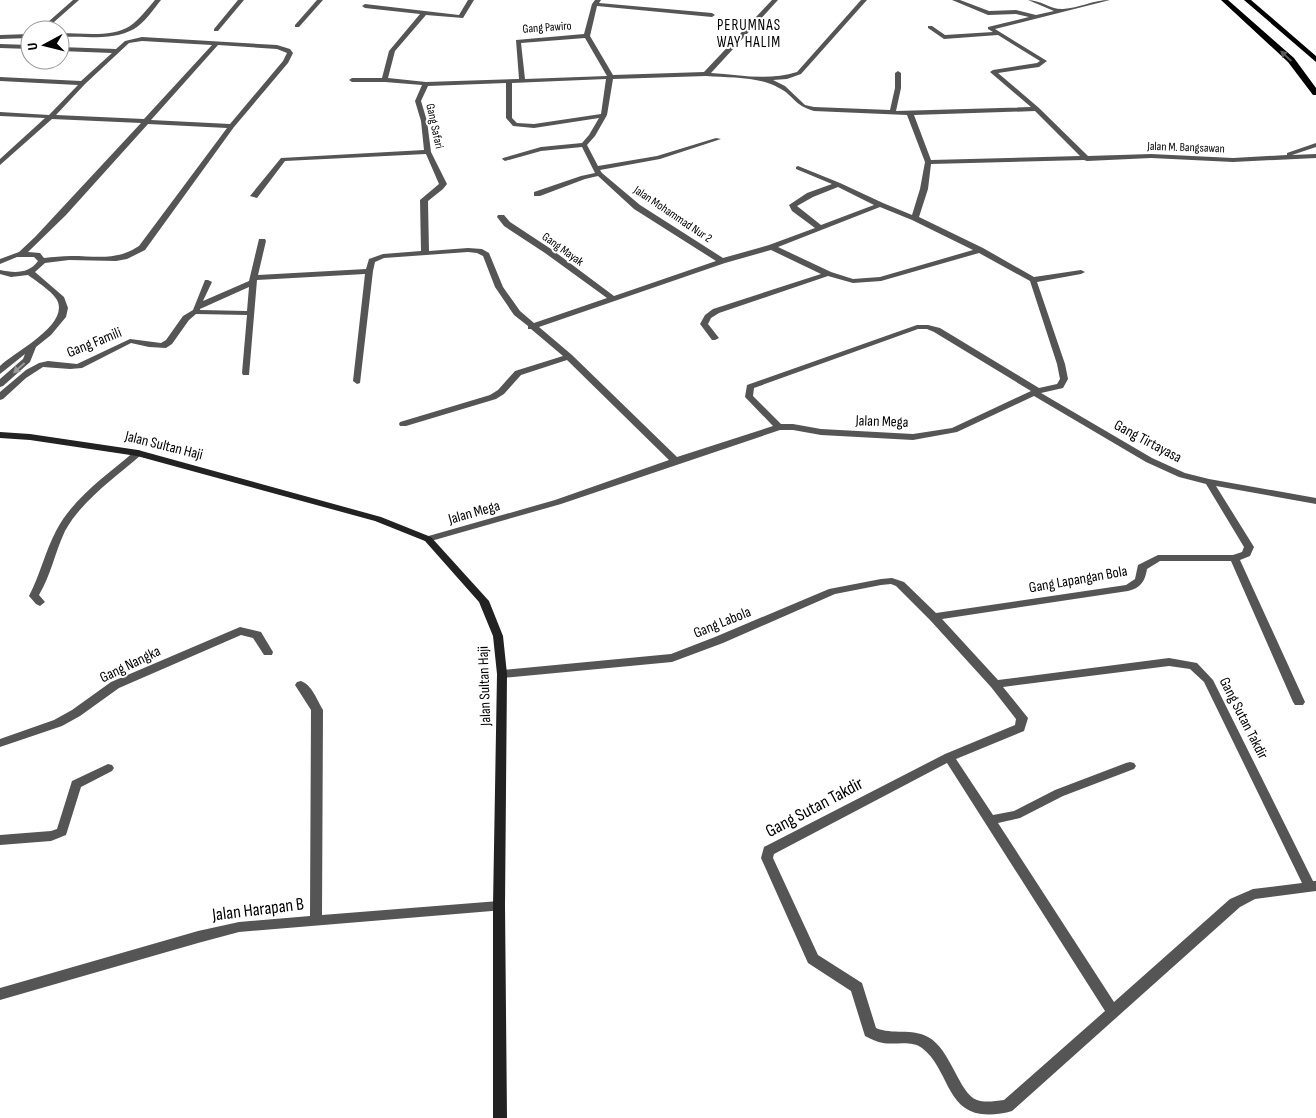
<svg xmlns="http://www.w3.org/2000/svg" width="1316" height="1118" font-family="'Sofia Sans Condensed',sans-serif">
	<rect width="100%" height="100%" fill="#fff"/>
	<g fill="none" stroke-linecap="round" stroke-linejoin="round">
		<!-- street -->
		<path fill="#555" fill-rule="evenodd" d="M 73,0 L 79,0 L 45,30 L 39,30 Z
			M 155,0 L 161,0 C 153,10 145,22 134,29 C 113,41 83,36 60,37 L 60,33 C 82,33 111,38 130,26 C 140,19 147,9 155,0 Z
			M 238,0 L 244,0 L 218,31 L 214,31 L 214,29 Z
			M 317,0 L 323,0 L 299,27 L 295,27 L 295,25 Z
			M 468,0 L 474,0 L 463,18 L 426,15 L 395,51 L 388,78 L 426,82 L 519,79 L 516,40 L 584,34 L 592,4 L 595,0 L 601,0 L 599,3 L 712,13 L 715,15 L 712,17 L 597,6 L 590,36 L 613,75 L 704,72 L 772,0 L 778,0 L 711,73 C 740,75 769,81 797,72 L 861,0 L 867,0 L 801,74 L 787,79 L 773,80 L 785,86 L 805,105 L 814,107 L 890,110 L 895,88 L 895,73 L 898,71 L 901,73 L 901,88 L 896,111 L 1031,107 L 990,72 L 993,70 L 1037,63 L 1040,61 L 998,35 L 944,39 L 928,28 L 928,26 L 932,26 L 945,35 L 993,32 L 988,29 L 988,27 L 1029,17 L 1016,14 L 988,15 L 952,0 L 960,0 L 989,11 L 1016,10 L 1036,15 L 1054,11 L 1028,0 C 1040,0 1052,10 1063,9 C 1079,8 1093,0 1110,0 L 995,29 L 1047,61 L 1039,67 L 998,73 L 1039,108 L 1088,156 L 1151,154 L 1233,158 L 1287,155 L 1287,153 L 1316,143 L 1316,147 L 1292,155 L 1316,154 L 1316,158 L 1233,162 L 1151,158 L 1087,161 L 1084,160 L 931,164 L 928,189 L 919,217 L 983,248 L 1034,277 L 1081,270 L 1085,272 L 1081,274 L 1037,282 L 1065,364 L 1068,379 L 1063,388 L 1041,393 L 1152,458 L 1185,473 L 1209,479 L 1316,498 L 1316,504 L 1216,486 L 1254,547 L 1250,556 L 1240,560 L 1305,702 L 1303,705 L 1295,705 L 1293,702 L 1231,561 L 1160,561 L 1147,569 C 1145,582 1140,588 1128,591 L 942,619 L 998,680 L 1169,658 L 1197,663 L 1213,680 L 1313,881 L 1316,881 L 1316,891 L 1255,899 L 1240,907 L 1012,1111 C 1003,1114 991,1115 981,1114 C 946,1109 948,1068 922,1048 C 912,1040 895,1045 883,1043 C 877,1042 871,1039 865,1036 L 851,991 L 808,963 L 761,858 L 764,847 L 945,754 L 1015,725 L 1016,719 L 991,687 L 930,620 L 896,586 L 891,584 L 881,585 L 835,594 L 723,643 L 672,662 L 502,678 L 498,677 L 497,674 L 498,671 L 502,670 L 671,654 L 715,637 L 829,589 L 881,579 L 892,578 L 904,582 L 936,613 L 1126,585 L 1135,579 L 1138,565 L 1158,555 L 1233,555 L 1242,552 L 1244,547 L 1206,484 L 1179,477 L 1146,462 L 1034,396 L 957,432 L 913,440 L 821,435 L 793,430 L 780,430 L 561,504 L 431,541 L 425,541 L 423,539 L 425,537 L 555,500 L 669,460 L 567,360 L 521,375 L 504,394 L 496,399 L 406,426 L 400,426 L 399,424 L 400,422 L 490,395 L 498,390 L 515,371 L 563,356 L 531,329 L 528,329 L 528,326 L 514,315 L 495,287 L 483,256 L 477,253 L 468,252 L 384,258 L 375,262 L 373,271 L 360,383 L 357,384 L 353,381 L 365,274 L 257,280 L 249,375 L 243,375 L 242,373 L 247,315 L 196,314 L 189,320 L 172,344 L 166,348 L 149,347 L 131,343 L 82,368 L 70,369 L 43,367 L 26,378 L 3,399 L 0,400 L 0,392 L 26,370 L 39,363 L 48,361 L 77,364 L 130,339 L 161,343 L 166,340 L 183,316 L 193,310 L 205,280 L 208,280 L 212,282 L 203,301 L 249,281 L 259,239 L 265,239 L 266,241 L 258,275 L 366,269 L 369,259 L 383,254 L 421,251 L 420,200 L 439,184 L 426,154 L 285,161 L 257,198 L 250,196 L 281,158 L 424,150 L 421,121 L 415,101 L 422,85 L 385,82 L 352,82 L 349,80 L 352,78 L 382,78 L 389,51 L 420,14 L 365,8 L 362,6 L 365,4 L 459,15 ZM 585,38 L 607,76 L 525,79 L 521,43 ZM 706,76 C 730,78 758,76 779,88 C 795,96 793,105 814,111 L 907,115 L 925,162 L 920,189 L 912,215 L 883,203 L 840,183 L 798,166 L 796,167 L 796,169 L 832,184 L 807,193 L 789,205 L 792,211 L 815,228 L 769,245 L 723,258 L 640,205 L 602,173 L 600,170 L 660,159 L 721,139 L 716,138 L 657,156 L 598,166 L 587,145 L 595,136 L 607,115 L 613,79 ZM 606,79 L 601,114 L 534,124 L 517,123 L 512,118 L 512,83 ZM 506,83 L 506,118 L 513,126 L 534,128 L 599,118 L 589,135 L 582,143 L 541,147 L 503,158 L 502,159 L 505,161 L 541,151 L 582,147 L 595,173 L 581,176 L 534,192 L 534,196 L 540,196 L 585,179 L 598,176 L 634,209 L 716,261 L 614,296 L 551,249 L 510,222 L 504,215 L 498,215 L 497,217 L 504,226 L 545,253 L 607,298 L 534,323 L 520,311 L 503,287 L 489,253 L 482,249 L 468,248 L 429,251 L 428,201 L 443,189 L 447,184 L 431,152 L 427,121 L 421,101 L 428,86 ZM 1035,111 L 1080,156 L 931,160 L 914,115 ZM 838,187 L 874,205 L 821,225 L 797,206 L 813,197 ZM 880,207 L 912,220 L 973,250 L 880,277 L 853,279 L 831,272 L 778,247 ZM 771,250 L 821,274 L 713,309 L 705,315 L 700,324 L 712,340 L 715,340 L 719,338 L 708,324 L 711,318 L 719,313 L 828,276 L 853,283 L 881,281 L 979,253 L 1030,281 L 1057,364 L 1060,379 L 1057,384 L 1039,388 L 940,328 L 928,325 L 917,325 L 747,385 L 745,397 L 773,426 L 677,457 L 572,355 L 539,327 L 725,263 ZM 249,287 L 247,311 L 200,310 L 200,309 ZM 918,329 L 927,329 L 934,332 L 1031,391 L 952,428 L 913,434 L 821,429 L 793,424 L 781,424 L 753,396 L 754,388 ZM 1169,666 L 1190,669 L 1204,682 L 1302,883 L 1253,889 L 1230,899 L 1114,1002 L 998,823 L 1020,818 L 1063,796 L 1134,769 L 1136,766 L 1134,763 L 1130,762 L 1126,763 L 1055,790 L 1014,811 L 993,815 L 956,759 L 1024,731 L 1028,718 L 1003,687 ZM 947,763 L 1105,1011 L 1004,1100 C 995,1101 985,1103 977,1100 C 959,1094 951,1049 928,1037 C 912,1028 892,1035 876,1028 L 862,983 L 818,955 L 773,858 L 774,854 Z
			M 30,34 L 30,38 L 0,39 L 0,35 Z
			M 142,37 L 277,45 L 290,49 L 293,53 L 288,63 L 234,127 L 145,250 L 127,259 L 116,261 L 69,260 L 45,263 L 35,272 L 64,297 L 68,308 L 66,317 L 51,335 L 36,347 L 30,362 L 3,386 L 0,387 L 0,379 L 23,359 L 25,354 L 0,374 L 0,366 C 14,352 70,325 57,300 C 53,292 36,281 28,275 L 11,277 L 0,274 L 0,270 C 14,273 29,274 38,261 L 34,257 L 17,257 L 0,264 L 0,259 L 19,252 L 35,237 L 141,123 L 52,119 L 0,165 L 0,159 L 45,118 L 0,116 L 0,112 L 49,115 L 78,85 L 0,81 L 0,77 L 81,81 L 112,53 L 60,51 L 60,47 L 116,49 L 125,41 ZM 142,41 L 212,45 L 144,119 L 56,115 L 85,84 L 129,43 ZM 218,45 L 277,49 L 287,53 L 283,61 L 230,124 L 151,120 ZM 148,124 L 227,128 L 139,246 C 116,261 98,256 71,256 C 62,256 53,257 44,258 L 40,253 L 28,252 L 66,215 Z
			M 0,44 L 30,45 L 30,49 L 0,48 Z
			M 138,450 L 141,451 L 143,453 L 141,455 C 115,478 82,500 65,531 C 55,552 51,575 39,595 L 45,602 L 40,606 L 36,604 L 29,596 C 40,575 45,552 56,531 C 73,498 107,475 135,451 Z
			M 240,627 L 261,632 L 273,652 L 272,655 L 264,655 L 253,638 L 241,635 L 119,688 L 80,716 L 62,726 L 0,747 L 0,739 L 54,720 L 72,710 L 111,682 Z
			M 301,681 C 312,685 317,700 323,710 L 322,915 L 499,901 L 504,902 L 505,906 L 504,910 L 239,932 L 198,943 L 0,1000 L 0,988 L 198,931 L 239,922 L 310,916 L 311,710 L 295,685 L 297,682 Z
			M 108,764 L 112,765 L 114,768 L 112,771 L 81,787 L 66,835 L 51,841 L 0,845 L 0,835 L 51,831 L 57,829 L 72,781 Z"/>
		<!-- secondary -->
		<path fill="#222" fill-rule="evenodd" d="M 0,432 L 30,434 L 138,450 L 381,517 L 431,537 L 489,601 L 503,636 L 507,674 L 505,906 L 507,1118 L 493,1118 L 493,906 L 497,674 L 493,636 L 479,602 L 425,541 L 375,521 L 137,456 L 30,440 L 0,438 Z"/>
		<!-- primary -->
		<path fill="#000" fill-rule="evenodd" d="M 1221,0 L 1228,0 L 1294,58 L 1316,88 L 1316,95 L 1313,95 L 1288,62 Z
			M 1244,0 L 1251,0 L 1316,56 L 1316,62 Z"/>
	</g>
	<!-- one-way arrows -->
	<defs><path id="oneway-solid" d="M-6-.8H1V-3.2L6.5 0L1 3.2V.8H-6Z" transform="scale(1.25)"/></defs>
	<use fill="#595959" href="#oneway-solid" transform="translate(1286 56) rotate(-137)"/>
	<use fill="#999" href="#oneway-solid" transform="translate(19 368) rotate(138)"/>
	<g text-anchor="middle" stroke-width="4" stroke-linejoin="round" paint-order="stroke">
		<!-- far-street labels -->
		<g font-size="12" fill="#000" stroke="#fff">
			<text transform="translate(547 27) rotate(-4)" y="4">Gang Pawiro</text>
			<text transform="translate(435 126) rotate(78)" y="4">Gang Safari</text>
			<text transform="translate(1186 147) rotate(2)" y="4">Jalan M. Bangsawan</text>
			<text transform="translate(673 214) rotate(34)" y="4">Jalan Mohammad Nur 2</text>
			<text transform="translate(563 249) rotate(36)" y="4">Gang Mayak</text>
		</g>
		<!-- far-quarter labels -->
		<g font-size="15" letter-spacing="1" fill="#000" stroke="#fff">
			<text x="749" y="30">PERUMNAS<tspan x="749" dy="17">WAY HALIM</tspan></text>
		</g>
		<!-- street labels -->
		<g font-size="15" fill="#000" stroke="#fff">
			<text transform="translate(94 342) rotate(-22)" y="5">Gang Famili</text>
			<text transform="translate(882 421) rotate(2)" y="5">Jalan Mega</text>
			<text transform="translate(1148 441) rotate(28)" y="5">Gang Tirtayasa</text>
			<text transform="translate(164 445) rotate(14)" y="5">Jalan Sultan Haji</text>
			<text transform="translate(474 512) rotate(-16)" y="5">Jalan Mega</text>
			<text transform="translate(1078 579) rotate(-10)" y="5">Gang Lapangan Bola</text>
			<text transform="translate(722 622) rotate(-22)" y="5">Gang Labola</text>
			<text transform="translate(130 664) rotate(-26)" y="5">Gang Nangka</text>
			<text transform="translate(484 686) rotate(-92)" y="5">Jalan Sultan Haji</text>
			<text transform="translate(1244 718) rotate(63)" y="5">Gang Sutan Takdir</text>
		</g>
		<!-- near-street labels -->
		<g font-size="18" fill="#000" stroke="#fff">
			<text transform="translate(814 807) rotate(-28)" y="6">Gang Sutan Takdir</text>
			<text transform="translate(258 909) rotate(-7)" y="6">Jalan Harapan B</text>
		</g>
	</g>
	<!-- north arrow -->
	<g transform="translate(45 45) rotate(263)"><circle r="24" fill="#ffffff" stroke="#999999"/>
	<path d="M0-4L9 19L0 12L-9 19Z" fill="#000000"/>
	<text y="-8" font-size="14" font-weight="bold" text-anchor="middle" fill="#000000">U</text>
	</g>
</svg>
